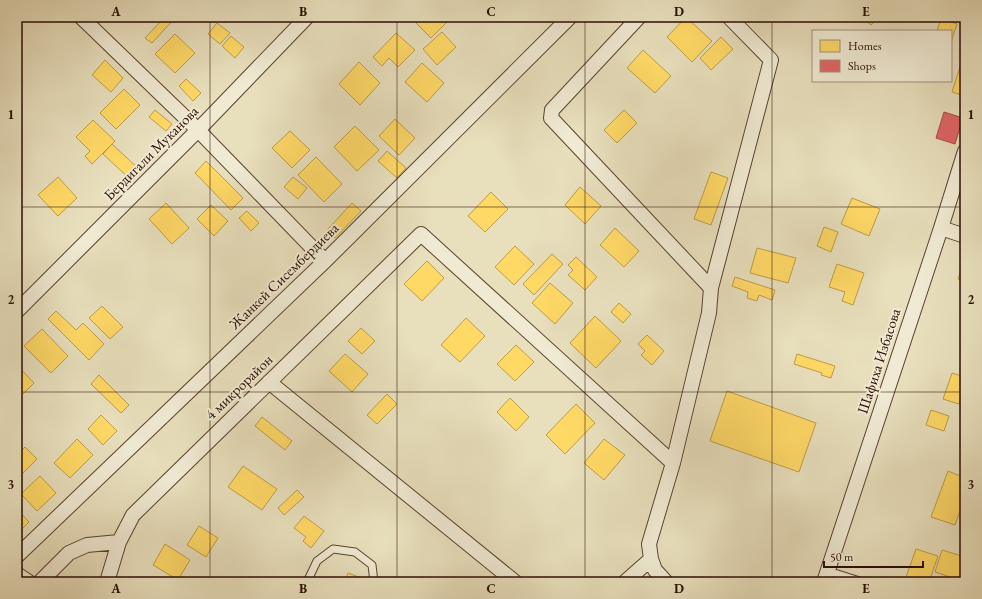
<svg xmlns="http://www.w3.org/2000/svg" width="982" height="599" font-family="'EB Garamond',serif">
	<rect width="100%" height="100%" fill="#e8dfbc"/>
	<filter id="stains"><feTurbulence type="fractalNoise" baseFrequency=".005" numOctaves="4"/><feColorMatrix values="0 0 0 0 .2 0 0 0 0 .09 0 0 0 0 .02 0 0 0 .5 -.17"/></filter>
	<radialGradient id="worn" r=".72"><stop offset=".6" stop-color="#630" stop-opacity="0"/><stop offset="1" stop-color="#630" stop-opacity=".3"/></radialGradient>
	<!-- homes -->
	<path fill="#ffd966" stroke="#bf9c48" d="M 163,17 L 176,17 L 152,43 L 145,38 L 164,18 Z
		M 220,17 L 231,17 L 225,23 Z
		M 423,17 L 450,17 L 451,18 L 431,38 L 416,23 Z
		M 686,17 L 712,41 L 692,62 L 667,37 Z
		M 862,17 L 879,17 L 871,25 Z
		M 941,18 L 957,24 L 951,42 L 951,31 L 937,31 Z
		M 217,23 L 230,33 L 220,44 L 208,34 Z
		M 442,32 L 456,47 L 437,65 L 423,49 Z
		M 396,33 L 415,50 L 398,67 L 389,58 L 382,66 L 373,57 Z
		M 175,34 L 195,53 L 175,73 L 155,54 Z
		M 231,36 L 244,47 L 235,58 L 222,46 Z
		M 721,37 L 733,49 L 711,70 L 700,58 Z
		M 643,50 L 671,76 L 655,93 L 627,68 Z
		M 105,60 L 123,78 L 111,92 L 92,75 Z
		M 962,61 L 965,62 L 965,96 L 952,92 Z
		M 359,62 L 380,83 L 360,105 L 339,84 Z
		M 422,63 L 444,83 L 427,102 L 405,82 Z
		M 186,79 L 201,93 L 193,101 L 179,86 Z
		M 124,89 L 140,105 L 116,129 L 100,113 Z
		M 155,110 L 172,124 L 166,131 L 149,117 Z
		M 624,110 L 637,123 L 617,143 L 604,130 Z
		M 395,119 L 415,138 L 399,155 L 379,136 Z
		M 93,120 L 115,141 L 92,164 L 85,156 L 90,151 L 76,137 Z
		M 355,126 L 379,150 L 357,171 L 334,147 Z
		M 290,131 L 310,150 L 292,168 L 272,148 Z
		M 112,144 L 140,170 L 131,180 L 103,154 Z
		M 387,151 L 406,168 L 397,178 L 378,161 Z
		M 316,157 L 342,184 L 324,202 L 298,175 Z
		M 206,161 L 243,198 L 231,210 L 195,173 Z
		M 711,172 L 728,178 L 711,225 L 694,219 Z
		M 58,177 L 77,198 L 58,216 L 38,195 Z
		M 293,177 L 307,188 L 298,199 L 284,187 Z
		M 580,187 L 601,206 L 585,224 L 565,205 Z
		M 491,192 L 508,209 L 485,232 L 468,216 Z
		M 852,198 L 880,209 L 869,236 L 841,224 Z
		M 166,203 L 189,228 L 172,244 L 149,219 Z
		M 352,203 L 361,211 L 335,238 L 327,230 Z
		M 211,205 L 228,221 L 214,236 L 197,219 Z
		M 247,211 L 259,223 L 251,231 L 239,218 Z
		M 824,227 L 838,232 L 831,252 L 817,246 Z
		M 615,228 L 639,251 L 624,267 L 600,245 Z
		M 515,246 L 534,264 L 514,285 L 495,267 Z
		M 757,248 L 796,258 L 788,283 L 750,273 Z
		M 552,254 L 563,264 L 534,295 L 523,284 Z
		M 576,257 L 597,277 L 585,290 L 568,275 L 573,270 L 568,265 Z
		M 965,258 L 965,281 L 958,279 Z
		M 427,261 L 444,278 L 422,301 L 404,284 Z
		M 837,264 L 864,273 L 853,305 L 842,301 L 845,292 L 829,287 Z
		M 735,277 L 775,290 L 772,300 L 759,295 L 757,301 L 747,298 L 748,292 L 732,286 Z
		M 550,283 L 573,303 L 555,324 L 532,303 Z
		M 619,303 L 631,314 L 623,323 L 611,312 Z
		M 102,306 L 123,327 L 110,339 L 89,318 Z
		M 56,311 L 76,330 L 83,323 L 104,344 L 89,360 L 48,319 Z
		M 595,316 L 621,341 L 596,368 L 570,343 Z
		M 466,318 L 485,336 L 460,362 L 441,345 Z
		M 965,321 L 965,332 L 962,331 Z
		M 361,328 L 375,341 L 362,354 L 348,341 Z
		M 42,329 L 68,356 L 51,373 L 24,346 Z
		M 647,335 L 664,351 L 652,365 L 641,355 L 645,351 L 638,344 Z
		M 516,345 L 534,362 L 515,381 L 497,364 Z
		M 345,354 L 368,374 L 352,392 L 329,371 Z
		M 797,354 L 835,366 L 831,378 L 821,375 L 822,373 L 794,364 Z
		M 17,365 L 34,383 L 18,399 L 17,398 Z
		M 952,373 L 965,377 L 965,402 L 960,400 L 959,404 L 943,399 Z
		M 99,375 L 129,405 L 121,413 L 91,384 Z
		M 727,391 L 816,423 L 799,472 L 710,441 Z
		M 387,394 L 397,404 L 377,424 L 367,415 Z
		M 510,398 L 529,417 L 516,431 L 497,412 Z
		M 576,404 L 595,423 L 565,454 L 546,435 Z
		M 931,410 L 949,416 L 944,431 L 926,425 Z
		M 101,415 L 117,431 L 103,445 L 88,429 Z
		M 262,417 L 292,441 L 285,450 L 255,426 Z
		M 77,439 L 93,455 L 70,478 L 54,463 Z
		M 604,439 L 625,455 L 604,480 L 584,463 Z
		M 25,447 L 37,459 L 17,479 L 17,455 Z
		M 243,466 L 277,489 L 262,510 L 228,487 Z
		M 948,471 L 965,478 L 965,497 L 955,525 L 931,517 Z
		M 40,476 L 56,493 L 37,511 L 21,494 Z
		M 297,490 L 304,497 L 284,515 L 278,508 Z
		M 17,509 L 29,522 L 17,534 Z
		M 304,516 L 324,531 L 311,548 L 303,541 L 306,537 L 294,528 Z
		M 199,526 L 218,538 L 206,557 L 187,545 Z
		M 165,544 L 190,560 L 178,580 L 153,565 Z
		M 916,549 L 938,556 L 929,582 L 910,582 L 905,580 Z
		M 942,550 L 965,557 L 965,582 L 935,572 Z
		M 348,573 L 372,582 L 345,582 Z"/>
	<!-- shops -->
	<path fill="#e06666" stroke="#aa4b48" d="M 944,112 L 963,118 L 955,144 L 936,138 Z"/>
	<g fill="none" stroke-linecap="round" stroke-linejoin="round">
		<defs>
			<path id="lane" d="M 17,570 L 35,582
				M 828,571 L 863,582
				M 307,582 L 317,561 L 333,549 L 355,552 L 372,565 L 374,582"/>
			<path id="street" d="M 81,17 L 198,130 L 325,261
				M 639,17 L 552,110 L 551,118 L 711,288 L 709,313 L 673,463 L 649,544 L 651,559 L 655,570 L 666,582
				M 941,228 L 965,236
				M 711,288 L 771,60 L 729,17
				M 17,311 L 198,130 L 307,17
				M 269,382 L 515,582
				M 17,556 L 325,261 L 570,17
				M 40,582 L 69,553 L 87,545 L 119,542
				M 107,582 L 119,542 L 133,515 L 421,234 L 673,463
				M 625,582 L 651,559
				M 824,582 L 941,228 L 965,151"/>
		</defs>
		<!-- lane casing -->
		<use href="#lane" stroke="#5a4230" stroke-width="9"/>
		<!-- street casing -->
		<use href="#street" stroke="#5a4230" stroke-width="16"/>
		<!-- lane -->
		<use href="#lane" stroke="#f0ead3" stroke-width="7"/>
		<!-- street -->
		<use href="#street" stroke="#f0ead3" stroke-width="14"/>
	</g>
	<!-- grid -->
	<path fill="none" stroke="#2b0d02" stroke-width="1" stroke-opacity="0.55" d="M 210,17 L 210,582M 397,17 L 397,582M 585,17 L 585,582M 772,17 L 772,582M 17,207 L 965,207M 17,392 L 965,392"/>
	<g text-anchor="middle" stroke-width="4" stroke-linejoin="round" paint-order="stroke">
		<!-- street labels -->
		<g font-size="15" fill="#2b0d02" stroke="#f0ead3">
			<text transform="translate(151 153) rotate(-45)" y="5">Бердигали Муканова</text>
			<text transform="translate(284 276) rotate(-44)" y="5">Жанкей Сисембердиева</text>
			<text transform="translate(879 361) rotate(-72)" y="5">Шафиха Избасова</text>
			<text transform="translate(239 387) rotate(-44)" y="5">4 микрорайон</text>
		</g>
	</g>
	<!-- margin -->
	<rect width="982" height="599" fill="none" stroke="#e8dfbc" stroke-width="44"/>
	<!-- legend -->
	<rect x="812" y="30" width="140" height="52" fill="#f0ead3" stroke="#a1927f"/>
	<rect x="820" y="40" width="20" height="12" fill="#ffd966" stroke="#a1927f"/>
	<text x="848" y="50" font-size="12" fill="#2b0d02">Homes</text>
	<rect x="820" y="60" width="20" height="12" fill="#e06666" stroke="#a1927f"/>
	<text x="848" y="70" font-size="12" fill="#2b0d02">Shops</text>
	<!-- scale -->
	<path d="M824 561v6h99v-6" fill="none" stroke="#2b0d02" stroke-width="2"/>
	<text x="830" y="561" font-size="12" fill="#2b0d02" stroke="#f0ead3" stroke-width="3" paint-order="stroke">50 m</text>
	<rect x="22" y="22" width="938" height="555" fill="none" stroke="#2b0d02" stroke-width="1.5"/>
	<g font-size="13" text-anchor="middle" font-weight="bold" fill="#2b0d02">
		<text x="116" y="16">A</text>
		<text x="303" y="16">B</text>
		<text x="491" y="16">C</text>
		<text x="679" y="16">D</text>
		<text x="866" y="16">E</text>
		<text x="11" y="119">1</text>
		<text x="971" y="119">1</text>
		<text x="11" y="304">2</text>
		<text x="971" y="304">2</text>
		<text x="11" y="489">3</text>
		<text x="971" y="489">3</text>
		<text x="116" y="593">A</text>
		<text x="303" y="593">B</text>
		<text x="491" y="593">C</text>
		<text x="679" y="593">D</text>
		<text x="866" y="593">E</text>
	</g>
	<rect width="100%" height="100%" filter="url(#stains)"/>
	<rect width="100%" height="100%" fill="url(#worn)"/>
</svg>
